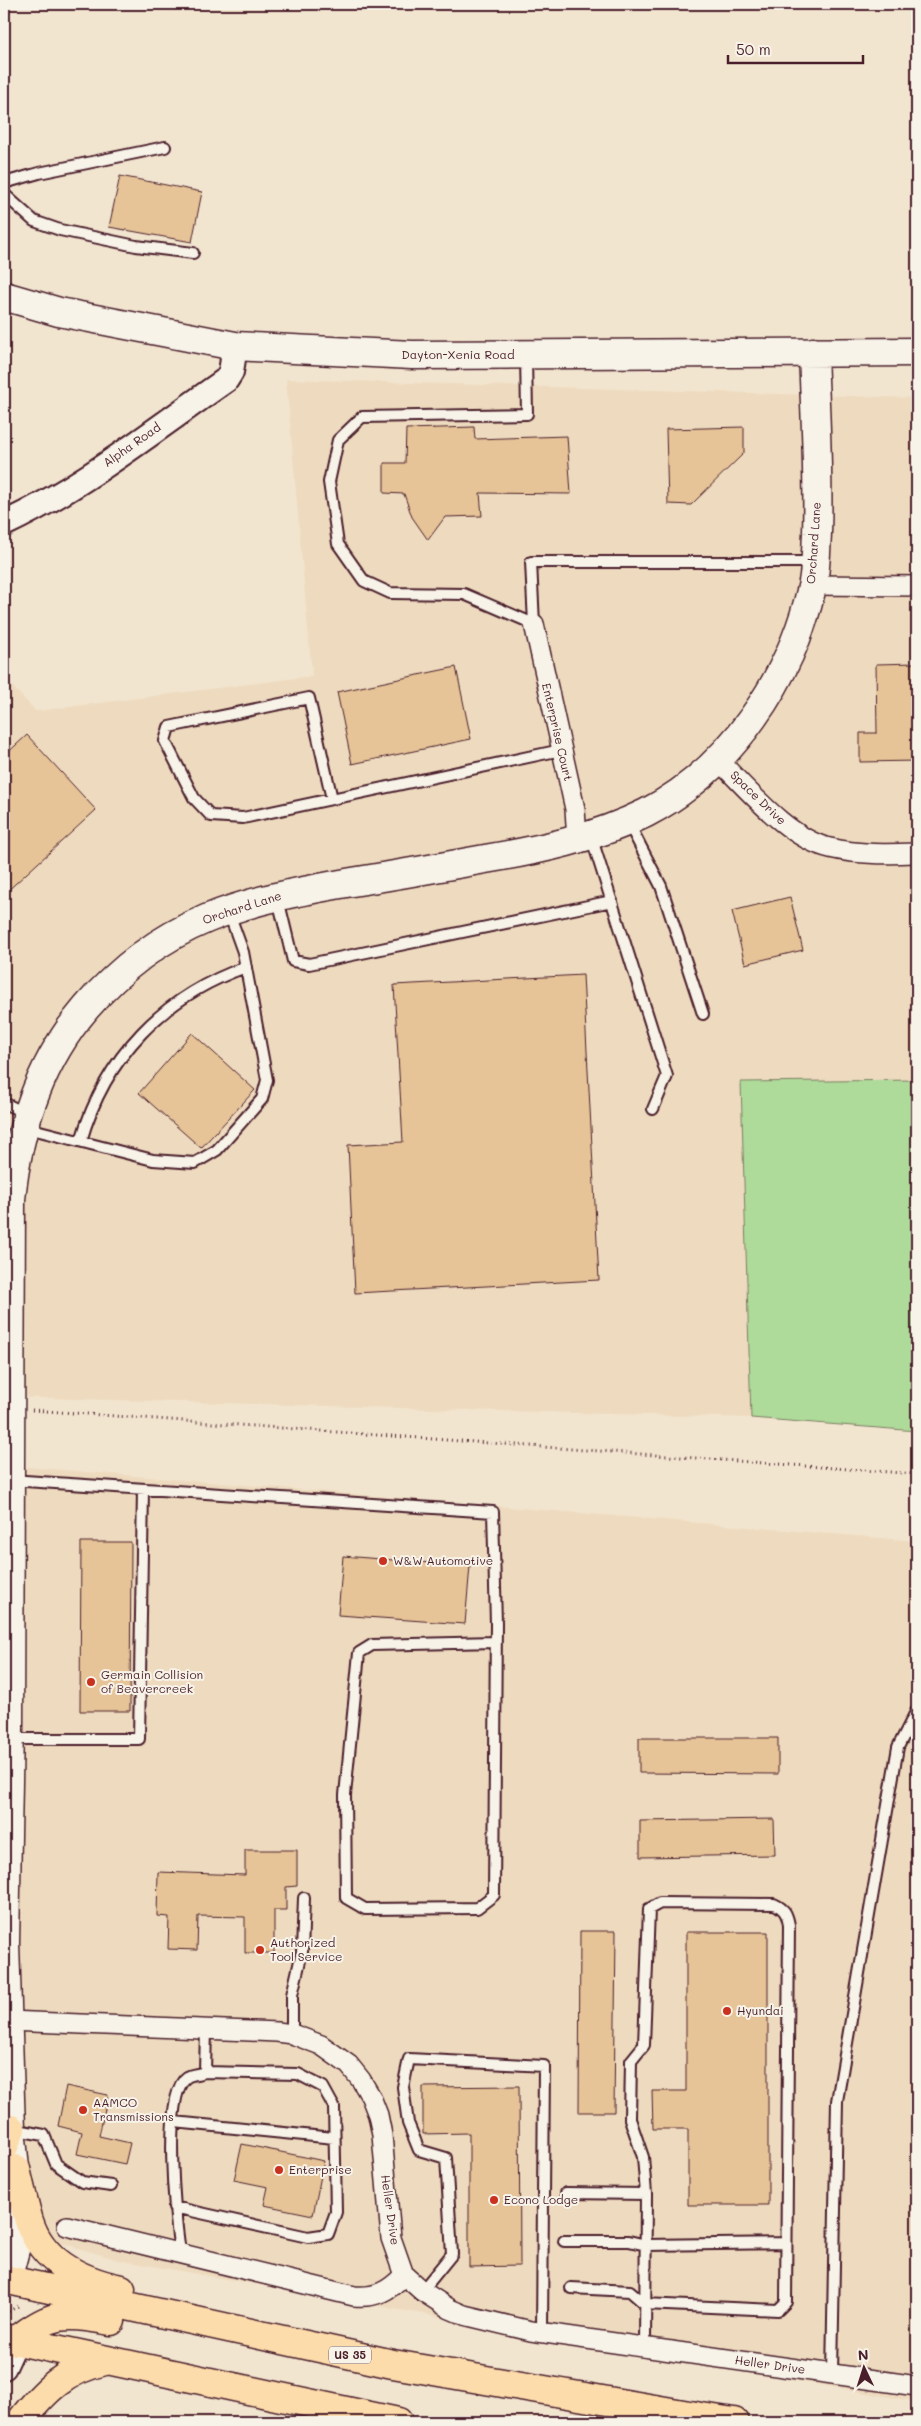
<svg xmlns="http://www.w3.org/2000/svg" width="921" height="2426" font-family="Mali,sans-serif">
	<rect width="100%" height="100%" fill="#f2e5d0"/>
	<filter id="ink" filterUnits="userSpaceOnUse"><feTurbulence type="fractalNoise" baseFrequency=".02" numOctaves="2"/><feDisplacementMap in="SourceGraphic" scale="10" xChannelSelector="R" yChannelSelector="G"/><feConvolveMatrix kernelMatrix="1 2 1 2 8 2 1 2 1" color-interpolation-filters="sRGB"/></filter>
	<g filter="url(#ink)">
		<!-- built -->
		<path fill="#eedbbf" d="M 286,379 L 917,398 L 917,1080 L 741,1083 L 751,1418 L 4,1397 L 4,678 L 36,711 L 312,676 Z
			M 4,1465 L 917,1541 L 917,2402 L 118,2260 L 4,2226 Z"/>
		<!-- green -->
		<path fill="#aedb9a" stroke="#7c7d62" d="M 917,1080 L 917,1431 L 751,1418 L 741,1082 Z"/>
		<!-- building -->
		<path fill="#e6c498" stroke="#4a1f2b" d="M 120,176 L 202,192 L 192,242 L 109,227 Z
			M 474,427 L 475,439 L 567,436 L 571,494 L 480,493 L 482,516 L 445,517 L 428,540 L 412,517 L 404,494 L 384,493 L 384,463 L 405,463 L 406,429 Z
			M 744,427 L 744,453 L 691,505 L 668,504 L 666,429 Z
			M 917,663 L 917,761 L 860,762 L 860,733 L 877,733 L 876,664 Z
			M 456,667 L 471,739 L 352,764 L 337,692 Z
			M 27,735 L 96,810 L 4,894 L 4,756 Z
			M 790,897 L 803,950 L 745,964 L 732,911 Z
			M 583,975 L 599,1280 L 355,1293 L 348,1145 L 403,1142 L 394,985 Z
			M 192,1033 L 255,1090 L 201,1148 L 139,1093 Z
			M 81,1542 L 131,1542 L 130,1711 L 80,1711 Z
			M 343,1556 L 470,1566 L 465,1624 L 338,1615 Z
			M 639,1738 L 778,1738 L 778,1774 L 639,1773 Z
			M 774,1819 L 775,1855 L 640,1857 L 640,1821 Z
			M 245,1850 L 297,1850 L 297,1886 L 286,1887 L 286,1910 L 274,1910 L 274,1953 L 245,1953 L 245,1917 L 198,1916 L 197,1950 L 168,1949 L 169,1917 L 157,1916 L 158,1872 L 245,1875 Z
			M 580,1931 L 616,1931 L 614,2112 L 579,2112 Z
			M 686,1932 L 768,1932 L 768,2205 L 688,2205 L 688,2129 L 653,2129 L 652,2091 L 686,2091 Z
			M 66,2086 L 108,2095 L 99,2136 L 130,2143 L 125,2164 L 77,2154 L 82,2132 L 58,2126 Z
			M 519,2086 L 520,2266 L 469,2267 L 469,2133 L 423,2134 L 423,2087 Z
			M 242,2144 L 324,2161 L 313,2215 L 264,2205 L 268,2187 L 234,2180 Z"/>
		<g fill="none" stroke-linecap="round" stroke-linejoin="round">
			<defs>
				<path id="service" d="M 4,183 L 39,173 L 165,147
					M 4,194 L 34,221 L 60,230 L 136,246 L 193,253
					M 526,355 L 527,414 L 362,417 L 338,440 L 329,482 L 338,544 L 364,581 L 390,593 L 464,594 L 534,624 L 531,562 L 814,562
					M 332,799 L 309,698 L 169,727 L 165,741 L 194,798 L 211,816 L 243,818 L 561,750
					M 628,822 L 661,886 L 703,1014
					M 591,836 L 667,1076 L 653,1109
					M 278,899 L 293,961 L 309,964 L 612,901
					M 4,1103 L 27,1114
					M 24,1127 L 153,1160 L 195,1163 L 217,1150 L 262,1099 L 267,1080 L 243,952 L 229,913
					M 81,1141 C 105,1057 163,996 246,967
					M 10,1480 L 493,1512 L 496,1623 L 494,1895 L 477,1908 L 365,1909 L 346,1898 L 345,1795 L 359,1653 L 372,1645 L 495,1642
					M 9,1739 L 139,1739 L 143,1490
					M 292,2034 L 292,1995 L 302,1952 L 304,1898
					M 174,2122 L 334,2138
					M 12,2129 L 44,2135 L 56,2164 L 82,2182 L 111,2186
					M 566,2193 L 646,2194
					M 174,2207 L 308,2237 L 328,2234 L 336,2212 L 334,2107 L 323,2087 L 298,2074 L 205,2072
					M 564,2241 L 629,2241 L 646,2245 L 786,2243
					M 180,2253 C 176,2223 161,2094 187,2077 C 191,2074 200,2074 205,2072 L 206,2029
					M 571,2288 L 630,2291 L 645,2304 L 778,2310 L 786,2302 L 789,1925 C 787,1914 785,1909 774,1904 L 660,1903 L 649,1909 L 644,2045 L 631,2061 L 630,2119 L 643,2157 L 646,2194 L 645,2347
					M 422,2291 L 452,2254 L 446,2158 L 419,2150 L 408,2123 L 403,2087 L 409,2059 L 544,2066 L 542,2332
					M 832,2374 L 837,2101 L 898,1747 L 917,1710"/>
				<path id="minor" d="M 813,585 L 917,586
					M 534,624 L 575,809 L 577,840
					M 717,759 C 747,788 788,839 830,848 C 859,855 888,854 917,853
					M 8,2021 L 277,2032 L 292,2034 L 321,2045 L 349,2065 L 361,2080 L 371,2097 L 378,2115 L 382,2135 L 391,2238 L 404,2275 L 422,2291 L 450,2309 L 464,2315 L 531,2331 L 917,2386
					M 67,2226 L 354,2296 C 376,2298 389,2291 404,2275"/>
				<path id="tertiary" d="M 4,524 C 83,487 154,430 226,380 L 231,372 L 235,346
					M 4,2367 L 16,2341"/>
				<path id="secondary" d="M 4,296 L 59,312 L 235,346 L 412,355 L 917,352
					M 7,2280 L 21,2227 L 11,2129 L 5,1943 L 9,1728 L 11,1199 C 18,1129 40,1062 86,1008 C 162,919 243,901 352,882 C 397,875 441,867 485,859 C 540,850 595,838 646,813 C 731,769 791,678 812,587 C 816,570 816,551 817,533 C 819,473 815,412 813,352"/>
				<path id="trunk" d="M 4,2147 L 11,2129
					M 16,2169 C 20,2186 24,2204 29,2221 C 42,2262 82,2281 121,2289
					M 4,2279 L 393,2364 L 695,2416 L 694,2422
					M 4,2338 L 398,2422
					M 16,2341 C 51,2312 67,2312 111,2321
					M 20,2422 C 45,2390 65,2370 105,2361"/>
				<path id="motorway" d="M 695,2416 L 734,2422"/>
			</defs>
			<!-- service casing -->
			<use href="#service" stroke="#4a1f2b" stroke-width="14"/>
			<!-- minor casing -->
			<use href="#minor" stroke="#4a1f2b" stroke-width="22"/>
			<!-- tertiary casing -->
			<use href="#tertiary" stroke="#4a1f2b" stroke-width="28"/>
			<!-- secondary casing -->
			<use href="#secondary" stroke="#4a1f2b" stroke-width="31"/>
			<!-- trunk casing -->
			<use href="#trunk" stroke="#4a1f2b" stroke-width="31"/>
			<!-- motorway casing -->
			<use href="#motorway" stroke="#4a1f2b" stroke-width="31"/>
			<!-- path -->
			<path stroke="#4a1f2b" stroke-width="3" stroke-dasharray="1 4" stroke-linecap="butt" d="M 32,1410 L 917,1474
				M 4,2314 L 20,2305"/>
			<!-- service -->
			<use href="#service" stroke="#f7f3e8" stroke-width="10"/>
			<!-- minor -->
			<use href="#minor" stroke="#f7f3e8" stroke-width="19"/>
			<!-- tertiary -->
			<use href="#tertiary" stroke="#f7f3e8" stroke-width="24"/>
			<!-- secondary -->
			<use href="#secondary" stroke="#f7f3e8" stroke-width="28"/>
			<!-- trunk -->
			<use href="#trunk" stroke="#fddcac" stroke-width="28"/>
			<!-- motorway -->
			<use href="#motorway" stroke="#fddcac" stroke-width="28"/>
		</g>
	</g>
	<!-- markers -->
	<g fill="#c8321e" stroke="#f7f3e8" stroke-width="2">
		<circle cx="383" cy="1561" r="5"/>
		<circle cx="91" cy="1682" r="5"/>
		<circle cx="260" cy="1950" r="5"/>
		<circle cx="727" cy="2011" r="5"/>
		<circle cx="83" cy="2110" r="5"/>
		<circle cx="279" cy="2170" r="5"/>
		<circle cx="494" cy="2200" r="5"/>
	</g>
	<g text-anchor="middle" stroke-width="4" stroke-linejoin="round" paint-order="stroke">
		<!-- shield labels -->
		<rect fill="#f7f3e8" stroke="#7e5f64" stroke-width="1" x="329" y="2346.5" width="42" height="17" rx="4"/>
		<g font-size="11" font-weight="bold" fill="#4a1f2b">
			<text x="350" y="2359">US 35</text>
		</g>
		<!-- street labels -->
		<g font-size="12" fill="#4a1f2b" stroke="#f7f3e8">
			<text x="458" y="359">Dayton-Xenia Road</text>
			<text transform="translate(132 445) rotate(-35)" y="4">Alpha Road</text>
			<text transform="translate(814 543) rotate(-86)" y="4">Orchard Lane</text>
			<text transform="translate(557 732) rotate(77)" y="4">Enterprise Court</text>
			<text transform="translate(758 798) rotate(44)" y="4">Space Drive</text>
			<text transform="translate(242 908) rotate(-18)" y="4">Orchard Lane</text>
			<text transform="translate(390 2210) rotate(82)" y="4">Heller Drive</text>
			<text transform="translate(770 2365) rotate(8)" y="4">Heller Drive</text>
		</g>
		<!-- poi labels -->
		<g font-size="12" fill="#4a1f2b" stroke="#f7f3e8" text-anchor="start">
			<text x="393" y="1565">W&amp;W Automotive</text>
			<text x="101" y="1679">Germain Collision<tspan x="101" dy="14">of Beavercreek</tspan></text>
			<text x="270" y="1947">Authorized<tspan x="270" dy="14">Tool Service</tspan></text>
			<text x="737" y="2015">Hyundai</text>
			<text x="93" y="2107">AAMCO<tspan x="93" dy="14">Transmissions</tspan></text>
			<text x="289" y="2174">Enterprise</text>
			<text x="504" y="2204">Econo Lodge</text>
		</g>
	</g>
	<!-- margin -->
	<rect width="921" height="2426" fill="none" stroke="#f7f3e8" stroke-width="20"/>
	<rect x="10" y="10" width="901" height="2406" fill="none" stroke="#4a1f2b" stroke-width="2" filter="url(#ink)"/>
	<!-- north arrow -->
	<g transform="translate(864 2368) rotate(356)" stroke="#f7f3e8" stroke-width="4" paint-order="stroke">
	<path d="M0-4L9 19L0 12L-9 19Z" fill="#4a1f2b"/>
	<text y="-8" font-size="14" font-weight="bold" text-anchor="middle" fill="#4a1f2b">N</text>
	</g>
	<!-- scale -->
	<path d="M728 55v8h135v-8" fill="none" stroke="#4a1f2b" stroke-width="2.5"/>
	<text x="736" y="55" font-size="15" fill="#4a1f2b" stroke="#f7f3e8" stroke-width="4" paint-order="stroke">50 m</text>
</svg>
